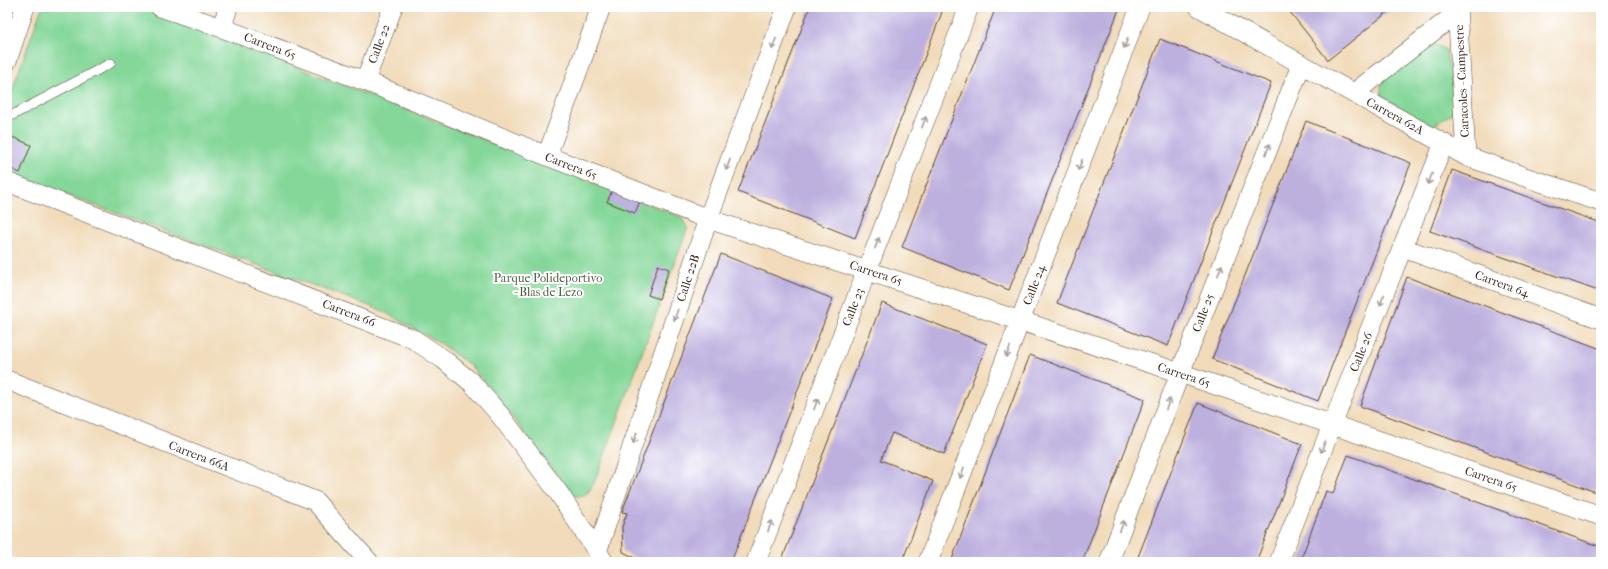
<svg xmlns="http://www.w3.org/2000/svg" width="1608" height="569" font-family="'IM FELL French Canon',serif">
	<rect width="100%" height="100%" fill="#fff"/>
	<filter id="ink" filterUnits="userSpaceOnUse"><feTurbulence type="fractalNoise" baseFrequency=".025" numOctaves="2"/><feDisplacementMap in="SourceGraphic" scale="8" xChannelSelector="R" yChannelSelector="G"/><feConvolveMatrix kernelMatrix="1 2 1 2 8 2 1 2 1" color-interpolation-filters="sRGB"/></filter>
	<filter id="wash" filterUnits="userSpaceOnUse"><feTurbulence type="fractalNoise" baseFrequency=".012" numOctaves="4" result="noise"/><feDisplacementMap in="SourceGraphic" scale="16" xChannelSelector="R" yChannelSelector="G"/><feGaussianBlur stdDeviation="0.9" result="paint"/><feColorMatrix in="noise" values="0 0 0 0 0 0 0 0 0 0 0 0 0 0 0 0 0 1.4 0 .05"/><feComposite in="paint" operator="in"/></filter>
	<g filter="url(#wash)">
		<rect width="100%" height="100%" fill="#f1dbba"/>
		<!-- green -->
		<path fill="#84d799" stroke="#60805c" d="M 42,7 L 143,7 L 681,217 L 688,227 L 607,449 L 593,485 L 585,496 L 573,496 L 493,392 L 470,365 L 441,344 L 383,311 L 7,173 L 7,104 Z
			M 1434,44 L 1446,50 L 1454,99 L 1452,113 L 1433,126 L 1400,108 L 1382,96 L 1381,89 L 1382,78 L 1414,52 Z"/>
		<g id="blocks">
			<!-- building -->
			<path fill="#bdb0df" d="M 810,7 L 944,7 L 855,238 L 738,192 Z
				M 996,7 L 1120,7 L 1009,290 L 902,247 Z
				M 1286,7 L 1394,7 L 1328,60 Z
				M 1160,39 L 1271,83 L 1168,346 L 1057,303 Z
				M 1306,121 L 1411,163 L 1318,401 L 1212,359 Z
				M 12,137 L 31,145 L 20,173 L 7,167 L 7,150 Z
				M 1452,170 L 1601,223 L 1601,292 L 1430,231 Z
				M 612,191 L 640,201 L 635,213 L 607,202 Z
				M 721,254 L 833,299 L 731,562 L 644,562 L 623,552 L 622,527 L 627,513 L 622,512 Z
				M 658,265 L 669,269 L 659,299 L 648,295 Z
				M 1407,277 L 1601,349 L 1601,494 L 1360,406 Z
				M 882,303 L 987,344 L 944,454 L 892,433 L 881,460 L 933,481 L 902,562 L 781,562 Z
				M 1030,355 L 1145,399 L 1082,562 L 951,562 Z
				M 1198,403 L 1302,444 L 1272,521 L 1256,562 L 1136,562 Z
				M 1348,455 L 1601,547 L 1601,562 L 1300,562 L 1326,491 L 1333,494 Z"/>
		</g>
	</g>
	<g filter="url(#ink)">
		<use href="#blocks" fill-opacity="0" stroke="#564535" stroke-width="1"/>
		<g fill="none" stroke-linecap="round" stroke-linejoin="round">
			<defs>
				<path id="service" d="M 7,118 L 111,63"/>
				<path id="minor" d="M 160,7 L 222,28 L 365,81 L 547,156 L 708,219 L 1180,373 L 1601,516
					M 1199,7 L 1466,156 L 1522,176 L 1601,202
					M 1457,7 L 1466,156
					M 222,28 L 228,7
					M 7,61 L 25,7
					M 365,81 L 393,7
					M 1354,93 L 1458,12
					M 547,156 L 601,7
					M 7,182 L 413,339 L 443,359 L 472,383 L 500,415 L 558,492 L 604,562
					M 1403,248 L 1601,319
					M 7,380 L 315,501 L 369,562
					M 597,552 L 708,219 L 787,7
					M 756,562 L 867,270 L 969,7
					M 928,562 L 1140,7
					M 1109,562 L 1180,373 L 1301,65
					M 1279,562 L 1332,425 L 1444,143"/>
			</defs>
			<!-- service casing -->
			<use href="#service" stroke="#564535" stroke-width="10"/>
			<!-- minor casing -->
			<use href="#minor" stroke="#564535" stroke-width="20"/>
			<!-- service -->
			<use href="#service" stroke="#fff" stroke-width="9"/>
			<!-- minor -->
			<use href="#minor" stroke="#fff" stroke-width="19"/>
		</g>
		<!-- one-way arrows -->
		<defs><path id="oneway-shaft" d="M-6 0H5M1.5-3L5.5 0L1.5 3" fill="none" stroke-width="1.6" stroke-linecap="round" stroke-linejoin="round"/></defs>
		<g stroke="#a79f9a">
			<use href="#oneway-shaft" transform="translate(1126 43) rotate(111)"/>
			<use href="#oneway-shaft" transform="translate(774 44) rotate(110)"/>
			<use href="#oneway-shaft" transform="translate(924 122) rotate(-69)"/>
			<use href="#oneway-shaft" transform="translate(1268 149) rotate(-69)"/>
			<use href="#oneway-shaft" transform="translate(728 165) rotate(110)"/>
			<use href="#oneway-shaft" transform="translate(1080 165) rotate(111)"/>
			<use href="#oneway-shaft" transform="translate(1430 179) rotate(112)"/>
			<use href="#oneway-shaft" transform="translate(877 243) rotate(-69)"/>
			<use href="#oneway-shaft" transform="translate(1220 270) rotate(-69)"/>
			<use href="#oneway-shaft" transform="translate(1382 300) rotate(112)"/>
			<use href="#oneway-shaft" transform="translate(676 315) rotate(108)"/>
			<use href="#oneway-shaft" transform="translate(1008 352) rotate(111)"/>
			<use href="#oneway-shaft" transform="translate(816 404) rotate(-69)"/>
			<use href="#oneway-shaft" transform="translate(1168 404) rotate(-69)"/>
			<use href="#oneway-shaft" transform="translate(635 438) rotate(108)"/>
			<use href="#oneway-shaft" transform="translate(1323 447) rotate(111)"/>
			<use href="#oneway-shaft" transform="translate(962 473) rotate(111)"/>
			<use href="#oneway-shaft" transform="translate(770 526) rotate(-69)"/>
			<use href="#oneway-shaft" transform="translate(1122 526) rotate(-69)"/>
		</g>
	</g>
	<g text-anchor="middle" stroke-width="4" stroke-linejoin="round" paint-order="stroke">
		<!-- street labels -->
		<g font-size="12" fill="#3b2a1e" stroke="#fff">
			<text transform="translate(379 44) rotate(-69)" y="4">Calle 22</text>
			<text transform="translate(270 46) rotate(21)" y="4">Carrera 65</text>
			<text transform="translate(1462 81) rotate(-93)" y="4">Caracoles - Campestre</text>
			<text transform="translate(1395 116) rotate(29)" y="4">Carrera 62A</text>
			<text transform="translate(571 166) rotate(21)" y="4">Carrera 65</text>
			<text transform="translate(876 273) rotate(18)" y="4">Carrera 65</text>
			<text transform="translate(688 278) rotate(-72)" y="4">Calle 22B</text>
			<text transform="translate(1502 284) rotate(20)" y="4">Carrera 64</text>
			<text transform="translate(1034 285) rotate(-69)" y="4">Calle 24</text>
			<text transform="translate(853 307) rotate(-69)" y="4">Calle 23</text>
			<text transform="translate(349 313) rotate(21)" y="4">Carrera 66</text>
			<text transform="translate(1203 313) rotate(-69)" y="4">Calle 25</text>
			<text transform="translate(1361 352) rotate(-68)" y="4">Calle 26</text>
			<text transform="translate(1184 375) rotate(18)" y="4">Carrera 65</text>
			<text transform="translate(199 456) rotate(21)" y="4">Carrera 66A</text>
			<text transform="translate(1491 479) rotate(19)" y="4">Carrera 65</text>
		</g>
		<!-- park labels -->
		<g font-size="12" fill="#515e43" stroke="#fff">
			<text x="548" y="282">Parque Polideportivo<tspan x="548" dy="14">- Blas de Lezo</tspan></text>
		</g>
	</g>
	<!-- margin -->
	<rect width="1608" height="569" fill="none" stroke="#fff" stroke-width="24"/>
</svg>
